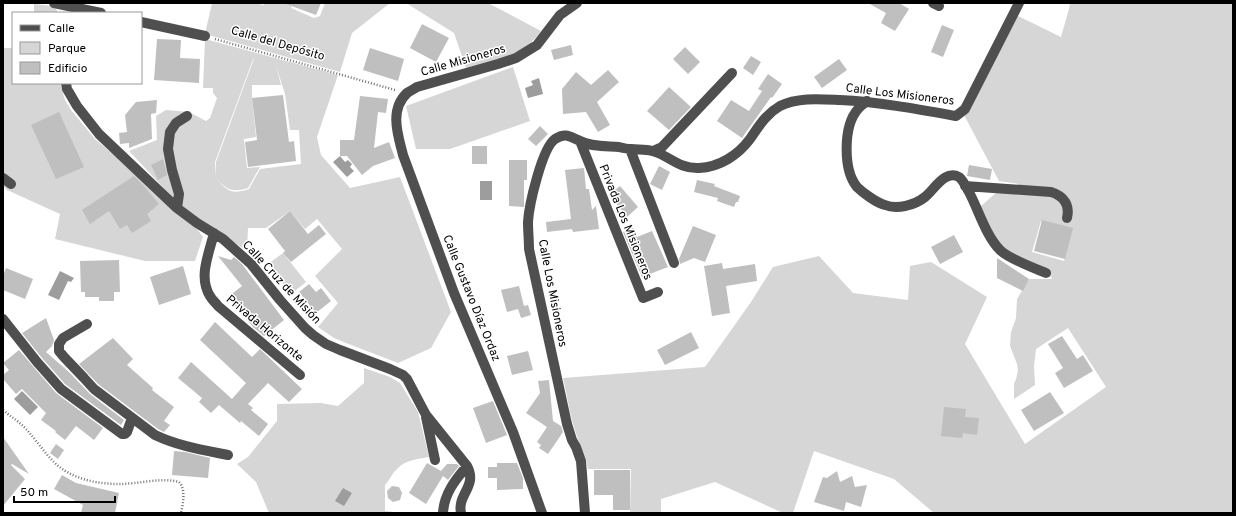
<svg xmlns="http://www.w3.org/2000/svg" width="1236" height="516" font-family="Overpass,sans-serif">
	<rect width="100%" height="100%" fill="#fff"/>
	<!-- green -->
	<path fill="#d6d6d6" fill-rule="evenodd" d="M 212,3 L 253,3 L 264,5 L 264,3 L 293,3 L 291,8 L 314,18 L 320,16 L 325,3 L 390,3 L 352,33 L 340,72 L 205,34 Z
		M 406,3 L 488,3 L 541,31 C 524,56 494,61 466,68 L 454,33 Z
		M 1070,3 L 1233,3 L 1233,513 L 934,513 L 894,479 L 814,451 L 793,513 L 783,513 L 715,482 L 661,499 L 661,513 L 630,513 L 631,469 L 588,469 C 586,453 578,442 574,427 C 569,411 567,394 563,378 L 705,367 L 751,302 L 773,267 L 819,256 L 853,293 L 908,300 L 910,266 L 931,262 L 987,297 L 965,344 L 1025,444 L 1106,387 L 1068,328 L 1036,349 L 1034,366 L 1035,385 L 1014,399 L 1014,384 L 1016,379 L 1018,371 L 1017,364 L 1010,346 L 1011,332 L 1016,318 L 1017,299 L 1029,279 L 1052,279 L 1049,273 L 996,245 L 981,206 L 997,192 L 1018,193 L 1019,184 L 999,181 L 964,115 L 1018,16 L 1061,37 L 1069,9 ZM 1041,221 L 1072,229 L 1064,261 L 1032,252 Z
		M 34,4 L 52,6 L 57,10 L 57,13 L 34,13 Z
		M 205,39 L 338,75 L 317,137 L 321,155 L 350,188 L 400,177 L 451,312 L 431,348 L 398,363 L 346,343 L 334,338 L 318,327 L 338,303 L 315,276 L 342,249 L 317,219 L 305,229 L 290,211 L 266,228 L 248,228 L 247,251 L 199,219 L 174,199 L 129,151 L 157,140 L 156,116 L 166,110 L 189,112 L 206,121 L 210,118 L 217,98 L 213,93 L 213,88 L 203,88 ZM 255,56 L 216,162 L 215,177 C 227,190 231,193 248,188 L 260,167 L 247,168 L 244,139 L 256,137 L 252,98 L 252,85 L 281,85 L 276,66 L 285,94 L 290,130 L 299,130 L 301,164 L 260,169 L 249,189 C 231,195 227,191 215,177 L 215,162 L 252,62 Z
		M 3,48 L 13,48 L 13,83 L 60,83 L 65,100 L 71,110 L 95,139 L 109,151 L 140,176 L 195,226 L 203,237 L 195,261 L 145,261 L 55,239 L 60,214 L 7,190 L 3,186 Z
		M 513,67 L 530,121 L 450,149 L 416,149 L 406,106 Z
		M 283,253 L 306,282 L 291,294 L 268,264 Z
		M 364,368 L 390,377 L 400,383 L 418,412 L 429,457 C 418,459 405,460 397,469 C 392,473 390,480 385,485 L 385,511 L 403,513 L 269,513 L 256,482 L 237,464 L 248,457 L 277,421 L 277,404 L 321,403 L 338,406 L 364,383 Z"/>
	<!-- water -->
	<path fill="#9d9d9d" d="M 539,78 L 543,94 L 528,98 L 525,88 L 533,85 L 531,81 Z
		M 340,156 L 345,162 L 348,160 L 352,164 L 350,167 L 354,171 L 347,177 L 333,162 Z
		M 480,181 L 492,181 L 492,200 L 480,200 Z
		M 60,271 L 74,278 L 71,282 L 68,281 L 59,300 L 48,295 Z
		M 22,391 L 38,407 L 30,415 L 14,399 Z
		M 343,488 L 352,493 L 344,506 L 335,501 Z"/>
	<!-- building -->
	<path fill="#bfbfbf" d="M 286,3 L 321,3 L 316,15 L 286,4 Z
		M 868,3 L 899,3 L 909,9 L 895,31 L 881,23 L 886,13 Z
		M 422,24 L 449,38 L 436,62 L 410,48 Z
		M 942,25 L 954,30 L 943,57 L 931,52 Z
		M 157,39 L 181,40 L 180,58 L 200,59 L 199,83 L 154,80 Z
		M 571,45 L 573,55 L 554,60 L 551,50 Z
		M 685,47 L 700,62 L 688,74 L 673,59 Z
		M 370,48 L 404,59 L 398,81 L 363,70 Z
		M 751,56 L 761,62 L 753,75 L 743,68 Z
		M 839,59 L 847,70 L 822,88 L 814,77 Z
		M 608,70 L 619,82 L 597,102 L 610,125 L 598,132 L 586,112 L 563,114 L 562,89 L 576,72 L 591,85 Z
		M 768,74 L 782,84 L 772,98 L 771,97 L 742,138 L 717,121 L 731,100 L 749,111 L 762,91 L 758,89 Z
		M 669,87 L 691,107 L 669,130 L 647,111 Z
		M 283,95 L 289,142 L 294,141 L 296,161 L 248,167 L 245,142 L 257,140 L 252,98 Z
		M 360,96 L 388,99 L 386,113 L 378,112 L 374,148 L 389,142 L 395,158 L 373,166 L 362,175 L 347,156 L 340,156 L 340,140 L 354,140 Z
		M 157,100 L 156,113 L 151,114 L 152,139 L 129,148 L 129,143 L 120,144 L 119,133 L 127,132 L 125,115 L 136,102 Z
		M 59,112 L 84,167 L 56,179 L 31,125 Z
		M 540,126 L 548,134 L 536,146 L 528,139 Z
		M 472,146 L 487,146 L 487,164 L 472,164 Z
		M 163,159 L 167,175 L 158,180 L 151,165 Z
		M 509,160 L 527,160 L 527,180 L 524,180 L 524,207 L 509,206 Z
		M 969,165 L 992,169 L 990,180 L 967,176 Z
		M 659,166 L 670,172 L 662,190 L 650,184 Z
		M 584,168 L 586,189 L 589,189 L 592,210 L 596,206 L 599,229 L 573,232 L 572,229 L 547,232 L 546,222 L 571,219 L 565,170 Z
		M 134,176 L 143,185 L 159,204 L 147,214 L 151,221 L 132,233 L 127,225 L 120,229 L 109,211 L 90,224 L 82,210 Z
		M 697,180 L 715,184 L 714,186 L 740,196 L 738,202 L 736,202 L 734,207 L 717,201 L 718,198 L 694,192 Z
		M 620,186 L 638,207 L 627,217 L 609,195 Z
		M 290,211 L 308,234 L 319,225 L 326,234 L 291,262 L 283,253 L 285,251 L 268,229 Z
		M 1042,220 L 1073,228 L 1065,259 L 1034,251 Z
		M 693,226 L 716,235 L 705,262 L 694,258 L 680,264 L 679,259 Z
		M 633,228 L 637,237 L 652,231 L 668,267 L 642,277 L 623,232 Z
		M 954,235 L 963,252 L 940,264 L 931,247 Z
		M 218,256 L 231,260 L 234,257 L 242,264 L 284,320 L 264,336 L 253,327 L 228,297 L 242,286 Z
		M 997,258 L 1029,279 L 1023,291 L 997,278 Z
		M 119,260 L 120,292 L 114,292 L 114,301 L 99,301 L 99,297 L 85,297 L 85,292 L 81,292 L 80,261 Z
		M 722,263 L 723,269 L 755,264 L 757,281 L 726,286 L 730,313 L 712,316 L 704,266 Z
		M 183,266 L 191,294 L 159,305 L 150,277 Z
		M 6,268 L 33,279 L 25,299 L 3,290 L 3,276 Z
		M 309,284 L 316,292 L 321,288 L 331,301 L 316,313 L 299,292 Z
		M 519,286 L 524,306 L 528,305 L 531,315 L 521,318 L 518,309 L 507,312 L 501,290 Z
		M 46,318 L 54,340 L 52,346 L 46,352 L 69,372 L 90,394 L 124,420 L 121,425 L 65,384 L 42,358 L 22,333 Z
		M 215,322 L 252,357 L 260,349 L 302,389 L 289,402 L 268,383 L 248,404 L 253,408 L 251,410 L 268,424 L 259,436 L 241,421 L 240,423 L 219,405 L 211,413 L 199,402 L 202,398 L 178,378 L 191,362 L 232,399 L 246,383 L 200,340 Z
		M 691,332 L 699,348 L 665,365 L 657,350 Z
		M 1062,336 L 1077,359 L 1083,355 L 1093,371 L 1064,388 L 1055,373 L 1063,368 L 1048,344 Z
		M 113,338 L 133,359 L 127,365 L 153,388 L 152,390 L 174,407 L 164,421 L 170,425 L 164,432 L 158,429 L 98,384 L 79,364 Z
		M 19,350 L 56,393 L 103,428 L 94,440 L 76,426 L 65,440 L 55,432 L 56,431 L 41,420 L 46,413 L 22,389 L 16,394 L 3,379 L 3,375 L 9,370 L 3,363 Z
		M 528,351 L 533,370 L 512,375 L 507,356 Z
		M 549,380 L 553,421 L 561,426 L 563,432 L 548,454 L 539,448 L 541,445 L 537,442 L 547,427 L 526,413 L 540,393 L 538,381 Z
		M 1050,392 L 1064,413 L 1034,431 L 1021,410 Z
		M 493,401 L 507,435 L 486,443 L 473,408 Z
		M 944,407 L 966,409 L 965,417 L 979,418 L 977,435 L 963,433 L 962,438 L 941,436 Z
		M 3,437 L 29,474 L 12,464 L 11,465 L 25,479 L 3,506 Z
		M 56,444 L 64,450 L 58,459 L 50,453 Z
		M 174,451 L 185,452 L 210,458 L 208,478 L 172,475 Z
		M 427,463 L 441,471 L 447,464 L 457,464 L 459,466 L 448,480 L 443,476 L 426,504 L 409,493 Z
		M 497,463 L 517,463 L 523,478 L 523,489 L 497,490 L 497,478 L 488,478 L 488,467 L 497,467 Z
		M 594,470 L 630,470 L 630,510 L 613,510 L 613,495 L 594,495 Z
		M 837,471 L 840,482 L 852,476 L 855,487 L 867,485 L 861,507 L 846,502 L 844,511 L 814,502 L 823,477 L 827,478 Z
		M 62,475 L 76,483 L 119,493 L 115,513 L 81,513 L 83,505 L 54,489 Z
		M 392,486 L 399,487 L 402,493 L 400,500 L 393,502 L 388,498 L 387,491 Z"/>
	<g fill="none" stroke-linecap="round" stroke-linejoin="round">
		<!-- path -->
		<path stroke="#717171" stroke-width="2.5" stroke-dasharray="1 2" stroke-linecap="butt" d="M 215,39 L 395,90
			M 3,410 C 11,417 20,422 27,430 C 37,441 46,455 57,465 C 75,480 98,484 120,484 C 138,484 162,477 179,482 C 186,489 183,504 181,513"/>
		<!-- minor -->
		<path stroke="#4f4f4f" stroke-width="10" d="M 54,3 L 101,13
			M 933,3 L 939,6
			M 141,22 L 205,36
			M 66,83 L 67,89 L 77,106 L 99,134 L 177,208 L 197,223 L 223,239 L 251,264 L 280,300 L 305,328 L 313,335 L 326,344 L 340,350 L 390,369 L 403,375 L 407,379 L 426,415 L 467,466 C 478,486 457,494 461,513
			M 867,101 C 864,104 860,106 858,109 C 843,126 843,170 857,187 C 863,193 877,203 885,205 C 897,210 915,205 925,197 C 934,190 945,169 959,177 C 963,180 966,187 969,192 C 979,211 986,236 1000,250 C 1009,259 1034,268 1046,273
			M 580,141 L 643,298 L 658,292
			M 630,149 L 674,263
			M 653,151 L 662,147 L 732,73
			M 3,178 L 11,184
			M 965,186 L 1051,192 C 1064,196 1070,205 1067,218
			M 177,208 L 179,194 L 172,170 L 168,149 L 170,132 L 176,123 L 187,116
			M 214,233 C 209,254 198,277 210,296 C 212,300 216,303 218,306 L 300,375
			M 3,319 L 37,362 L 61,389 L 122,434 L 125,434 L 127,432 L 132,418
			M 87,324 L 63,338 L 59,344 L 59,351 L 64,357 L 84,378 L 94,389 L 155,435 C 178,446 203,450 228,455
			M 426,417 L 435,460
			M 443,513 C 444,494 455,480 467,466
			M 542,513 L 513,432 L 454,293 L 403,155 C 398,135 389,110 407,93 C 410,91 414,89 417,87 L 498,64 L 516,58 L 537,45 L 560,15 L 577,3
			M 585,513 L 581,461 L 576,447 L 572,440 L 567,424 L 529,249 C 529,240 528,231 528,222 C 529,205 542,148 555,139 C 566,132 570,137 580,141 C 591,147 606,146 619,147 C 623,148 627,149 631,149 C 637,150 645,149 652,151 C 669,155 678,169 699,168 C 720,167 738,155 750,139 C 759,126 766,114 780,106 C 798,97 820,99 840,100 C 879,102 917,109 956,116 L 965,109 L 1019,3"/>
	</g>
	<g text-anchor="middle" stroke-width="3" stroke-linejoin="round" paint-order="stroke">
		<!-- street labels -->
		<g font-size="12" fill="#000" stroke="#fff">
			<text transform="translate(278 43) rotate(16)" y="4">Calle del Depósito</text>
			<text transform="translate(463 60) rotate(-16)" y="4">Calle Misioneros</text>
			<text transform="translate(900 94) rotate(7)" y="4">Calle Los Misioneros</text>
			<text transform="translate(626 222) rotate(68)" y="4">Privada Los Misioneros</text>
			<text transform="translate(282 282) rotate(47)" y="4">Calle Cruz de Misión</text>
			<text transform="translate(553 293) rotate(79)" y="4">Calle Los Misioneros</text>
			<text transform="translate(472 298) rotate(68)" y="4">Calle Gustavo Díaz Ordaz</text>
			<text transform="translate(265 328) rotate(40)" y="4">Privada Horizonte</text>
		</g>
	</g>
	<!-- border -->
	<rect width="1236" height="516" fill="none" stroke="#000000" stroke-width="8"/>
	<!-- legend -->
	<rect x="12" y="12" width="130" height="72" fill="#ffffff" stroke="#999999"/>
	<rect x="20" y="25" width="20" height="6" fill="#4f4f4f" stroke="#999999"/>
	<text x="48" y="32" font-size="12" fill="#000000">Calle</text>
	<rect x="20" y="42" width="20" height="12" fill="#d6d6d6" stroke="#999999"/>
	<text x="48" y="52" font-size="12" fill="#000000">Parque</text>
	<rect x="20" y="62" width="20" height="12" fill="#bfbfbf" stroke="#999999"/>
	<text x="48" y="72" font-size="12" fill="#000000">Edificio</text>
	<!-- scale -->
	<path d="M14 496v6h101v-6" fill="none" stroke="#000000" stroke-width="2"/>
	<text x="20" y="496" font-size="12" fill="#000000" stroke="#ffffff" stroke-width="3" paint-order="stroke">50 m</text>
</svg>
